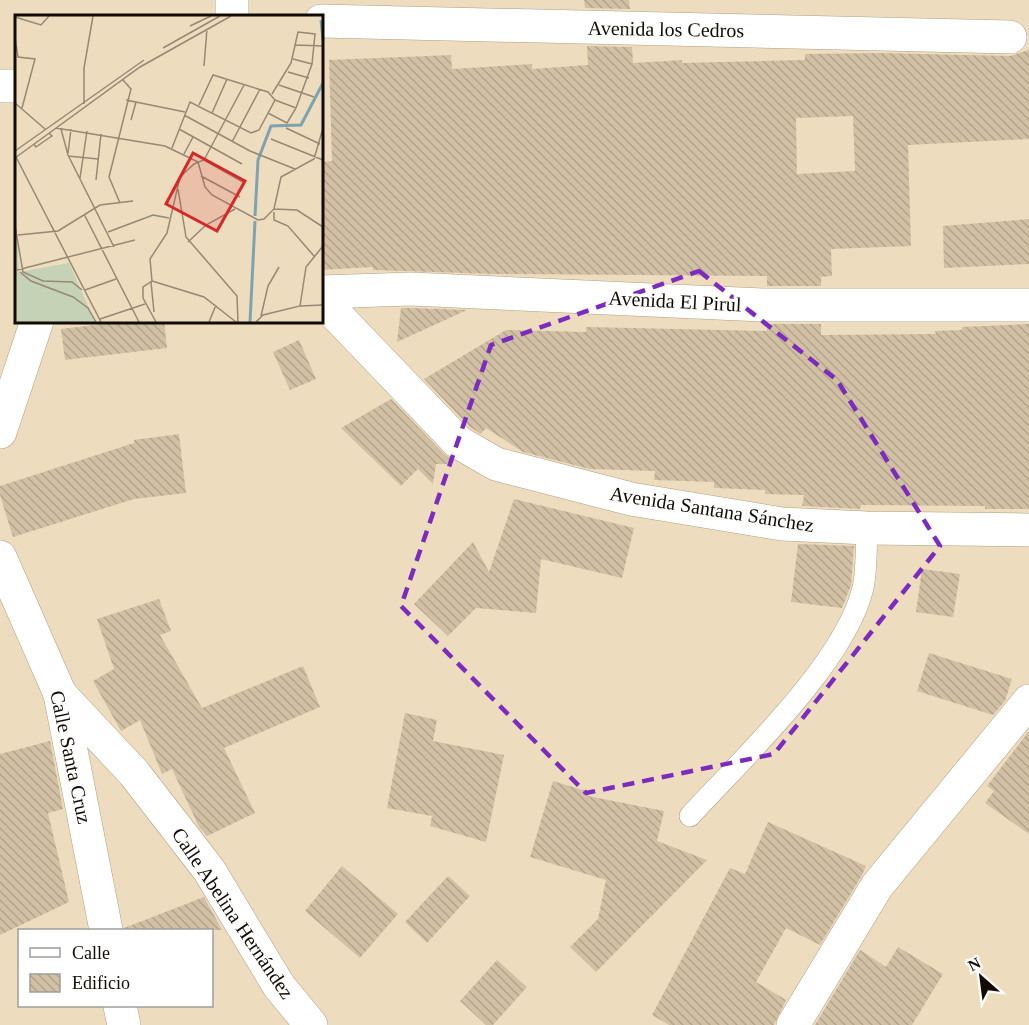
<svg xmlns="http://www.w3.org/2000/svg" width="1029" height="1025" font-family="'Times New Roman',serif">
	<defs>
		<pattern id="building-back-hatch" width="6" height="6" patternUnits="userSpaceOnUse" patternTransform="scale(1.5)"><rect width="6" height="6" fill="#d2c0a4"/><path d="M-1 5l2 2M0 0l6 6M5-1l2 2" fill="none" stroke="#b3a48c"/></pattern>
	</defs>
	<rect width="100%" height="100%" fill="#eedcbf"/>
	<!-- building -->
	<path fill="url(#building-back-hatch)" fill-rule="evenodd" d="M 584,0 L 629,0 L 630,9 L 585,8 Z
		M 587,46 L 632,47 L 633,63 L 682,60 L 682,63 L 805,60 L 805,54 L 879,53 L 1010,56 L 1029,50 L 1029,139 L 908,145 L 911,246 L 831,249 L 832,276 L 821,277 L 821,286 L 767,286 L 767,276 L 496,274 L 373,270 L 373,267 L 321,270 L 321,162 L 332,161 L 329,60 L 451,55 L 452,69 L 532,64 L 532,69 L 588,65 ZM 853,116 L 855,171 L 797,174 L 796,118 Z
		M 1029,219 L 1029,264 L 944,268 L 943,226 Z
		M 401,308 L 411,308 L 467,310 L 397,342 Z
		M 103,321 L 164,321 L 167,348 L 65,360 L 61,329 L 103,324 Z
		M 767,324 L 821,324 L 821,335 L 936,334 L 935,331 L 962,330 L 962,327 L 1029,324 L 1029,509 L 985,509 L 985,506 L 861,505 L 860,509 L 802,506 L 804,495 L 765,494 L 765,490 L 714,488 L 714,482 L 654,480 L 655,471 L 590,469 L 523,452 L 486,428 L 481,434 L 470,427 L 424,379 L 506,330 L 586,332 L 586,327 L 767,331 Z
		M 299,340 L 316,379 L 290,390 L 273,352 Z
		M 391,399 L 445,455 L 454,461 L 451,464 L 436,464 L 433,484 L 418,469 L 401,486 L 341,428 Z
		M 179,434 L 186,493 L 134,499 L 13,537 L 0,495 L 0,486 L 134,443 L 134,440 Z
		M 514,499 L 634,528 L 622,578 L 541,559 L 536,613 L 476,608 L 448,636 L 414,604 L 473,542 L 489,572 Z
		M 798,544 L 854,546 L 851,585 L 842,608 L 791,602 Z
		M 922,569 L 960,574 L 953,617 L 916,612 Z
		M 159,599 L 171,631 L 160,635 L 202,708 L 303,666 L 320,707 L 224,748 L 255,813 L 207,836 L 199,827 L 172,769 L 162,774 L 140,720 L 121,731 L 93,681 L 114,669 L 97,619 Z
		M 929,653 L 1012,679 L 1005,701 L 993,715 L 917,691 Z
		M 405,713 L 437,720 L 433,741 L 504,755 L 486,842 L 430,826 L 432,816 L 387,808 Z
		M 1029,731 L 1029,834 L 985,803 L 994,791 L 987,786 Z
		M 50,741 L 63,809 L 48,813 L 69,902 L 0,935 L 0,754 Z
		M 553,781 L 589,792 L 588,796 L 664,811 L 657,841 L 707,860 L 596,972 L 570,947 L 598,919 L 606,880 L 530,857 Z
		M 768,822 L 866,866 L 862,875 L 820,945 L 786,928 L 756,982 L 786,1000 L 774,1025 L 669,1025 L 652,1015 L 730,868 L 745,874 Z
		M 342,866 L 398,914 L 360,958 L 305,911 Z
		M 448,876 L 470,896 L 427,943 L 405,922 Z
		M 204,897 L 222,930 L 124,930 L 124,928 Z
		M 898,947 L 943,974 L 912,1025 L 815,1025 L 860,950 L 886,967 Z
		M 497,960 L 527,987 L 493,1025 L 486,1025 L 460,1001 Z"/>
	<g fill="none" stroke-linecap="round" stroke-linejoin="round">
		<defs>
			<path id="service" d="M 690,816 C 742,759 845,663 863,588 C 867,569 866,547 867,528"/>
			<path id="minor" d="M 232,16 L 232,0
				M 321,21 L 1010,37
				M 321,292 L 411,289 L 762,305 L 1029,305
				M 321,299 L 458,442 L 496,464 L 631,499 L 782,524 L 867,528 L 1029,530
				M 60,694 L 134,773 L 209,870 L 279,986 L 311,1025
				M 793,1025 L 877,886 L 1029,701"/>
			<path id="tertiary" d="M 0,86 L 16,86
				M 0,432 L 37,321
				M 0,557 L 60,694 L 106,930
				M 120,1006 L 124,1025"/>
		</defs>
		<!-- service casing -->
		<use href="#service" stroke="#af9e82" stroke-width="22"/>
		<!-- minor casing -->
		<use href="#minor" stroke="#af9e82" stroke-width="34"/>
		<!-- tertiary casing -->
		<use href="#tertiary" stroke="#af9e82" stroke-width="34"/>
		<!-- service -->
		<use href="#service" stroke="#fff" stroke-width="21"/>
		<!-- minor -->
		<use href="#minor" stroke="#fff" stroke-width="33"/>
		<!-- tertiary -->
		<use href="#tertiary" stroke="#fff" stroke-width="33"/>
	</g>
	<!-- marked area -->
	<path fill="none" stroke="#7b2cbf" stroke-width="4.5" stroke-dasharray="12 8" stroke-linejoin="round" d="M 699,271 L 837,380 L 940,546 L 774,754 L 586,793 L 401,606 L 491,345 Z"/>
	<g text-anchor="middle" stroke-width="6" stroke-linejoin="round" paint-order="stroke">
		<!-- street labels -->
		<g font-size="20" fill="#110b03" stroke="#fff">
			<text transform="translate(666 29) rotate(1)" y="7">Avenida los Cedros</text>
			<text transform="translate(675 301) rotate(3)" y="7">Avenida El Pirul</text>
			<text transform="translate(712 509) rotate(9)" y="7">Avenida Santana Sánchez</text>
			<text transform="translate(71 757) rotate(78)" y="7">Calle Santa Cruz</text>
			<text transform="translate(233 913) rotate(56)" y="7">Calle Abelina Hernández</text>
		</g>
	</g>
	<!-- overview -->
	<g transform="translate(15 15)">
		<rect width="308" height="308" fill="#eedcbf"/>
		<path d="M 0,182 L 4,257 L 54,248 L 80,307 L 0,307 Z" fill="#c5d2b5"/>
		<path fill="none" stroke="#7da3b0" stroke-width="3" d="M 306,5 L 308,25M 240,201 L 243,145 L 256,111 L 286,110 L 308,68M 235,307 L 240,206"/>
		<path fill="none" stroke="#968874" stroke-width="1.5" d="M 0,2 L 26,10 L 34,1M 175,11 L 196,1M 0,23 L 3,42 L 20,44 L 7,93M 280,30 L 308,31M 148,33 L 205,1M 278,44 L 297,49M 189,51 L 192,14M 273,57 L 294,63M 264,70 L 299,82M 111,85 L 170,97M 260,85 L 281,93M 0,88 L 30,114M 69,89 L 69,53 L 78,1M 197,98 L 212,64M 253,98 L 272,108 L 281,93 L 297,49 L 300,19 L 283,17 L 276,48 L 257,79M 169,100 L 235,136 L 280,154M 116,105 L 121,87M 41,113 L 150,131 L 183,147M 271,113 L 305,129M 46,114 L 53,140 L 99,232M 164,114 L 227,149M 256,124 L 308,145M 217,127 L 245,74M 19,129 L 21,132 L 31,125 L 37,121 L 34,118M 157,133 L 175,87 L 236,118 L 244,115 L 260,85 L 253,77 L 198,60 L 184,90M 0,136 L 129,45M 53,138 L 56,114M 169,139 L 178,122M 53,141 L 83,144M 1,142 L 86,307M 0,143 L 125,52 L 216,1M 189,145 L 228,167M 183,147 L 190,172 L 197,180 L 243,205 L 249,204 L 259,194 L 266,162 L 299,144 L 308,113M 186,161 L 225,182M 65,163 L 72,116M 81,165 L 86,119M 163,174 L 171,222 L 222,281 L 223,307M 105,188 L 94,162 L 116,74 L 108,65M 259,194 L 282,195 L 308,212M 259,197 L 259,205 L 273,211 L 299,241M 69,199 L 124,307M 0,211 L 8,257 L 28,266 L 57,267 L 67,275M 93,217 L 138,200 L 154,203M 3,220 L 43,216 L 85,190 L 118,186M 173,227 L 191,210 L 220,194M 2,255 L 120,225M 5,257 L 16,266 L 58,282 L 73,293 L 81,307M 137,266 L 135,244 L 152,218 L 165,162 L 179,149 L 189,145 L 229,70M 137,266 L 189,282 L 221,307M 137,266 L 128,272 L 128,283 L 141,307M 136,267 L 139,297M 70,275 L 101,264M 285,291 L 308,290M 246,301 L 253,271 L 264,252M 85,304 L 130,289M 194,307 L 201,290M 241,307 L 248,300 L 285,291 L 291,252 L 308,231"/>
		<path fill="#d62828" fill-opacity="0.15" stroke="#d62828" stroke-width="3" d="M 178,138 L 230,166 L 202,216 L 151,189 Z"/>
		<rect width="308" height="308" fill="none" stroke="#110b03" stroke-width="3"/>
	</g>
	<!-- legend -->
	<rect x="18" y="929" width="195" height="78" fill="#ffffff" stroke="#a09d9a" stroke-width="1.5"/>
	<rect x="30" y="948" width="30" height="9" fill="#ffffff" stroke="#a09d9a" stroke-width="1.5"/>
	<text x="72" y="959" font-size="18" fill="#110b03">Calle</text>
	<rect x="30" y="974" width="30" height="18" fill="url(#building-back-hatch)" stroke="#a09d9a" stroke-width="1.5"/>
	<text x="72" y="989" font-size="18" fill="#110b03">Edificio</text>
	<!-- north arrow -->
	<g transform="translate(981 977) rotate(332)" stroke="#ffffff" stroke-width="4.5" paint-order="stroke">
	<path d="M0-4.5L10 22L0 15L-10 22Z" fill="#110b03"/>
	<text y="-9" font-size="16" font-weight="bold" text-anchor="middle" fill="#110b03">N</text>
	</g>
</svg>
